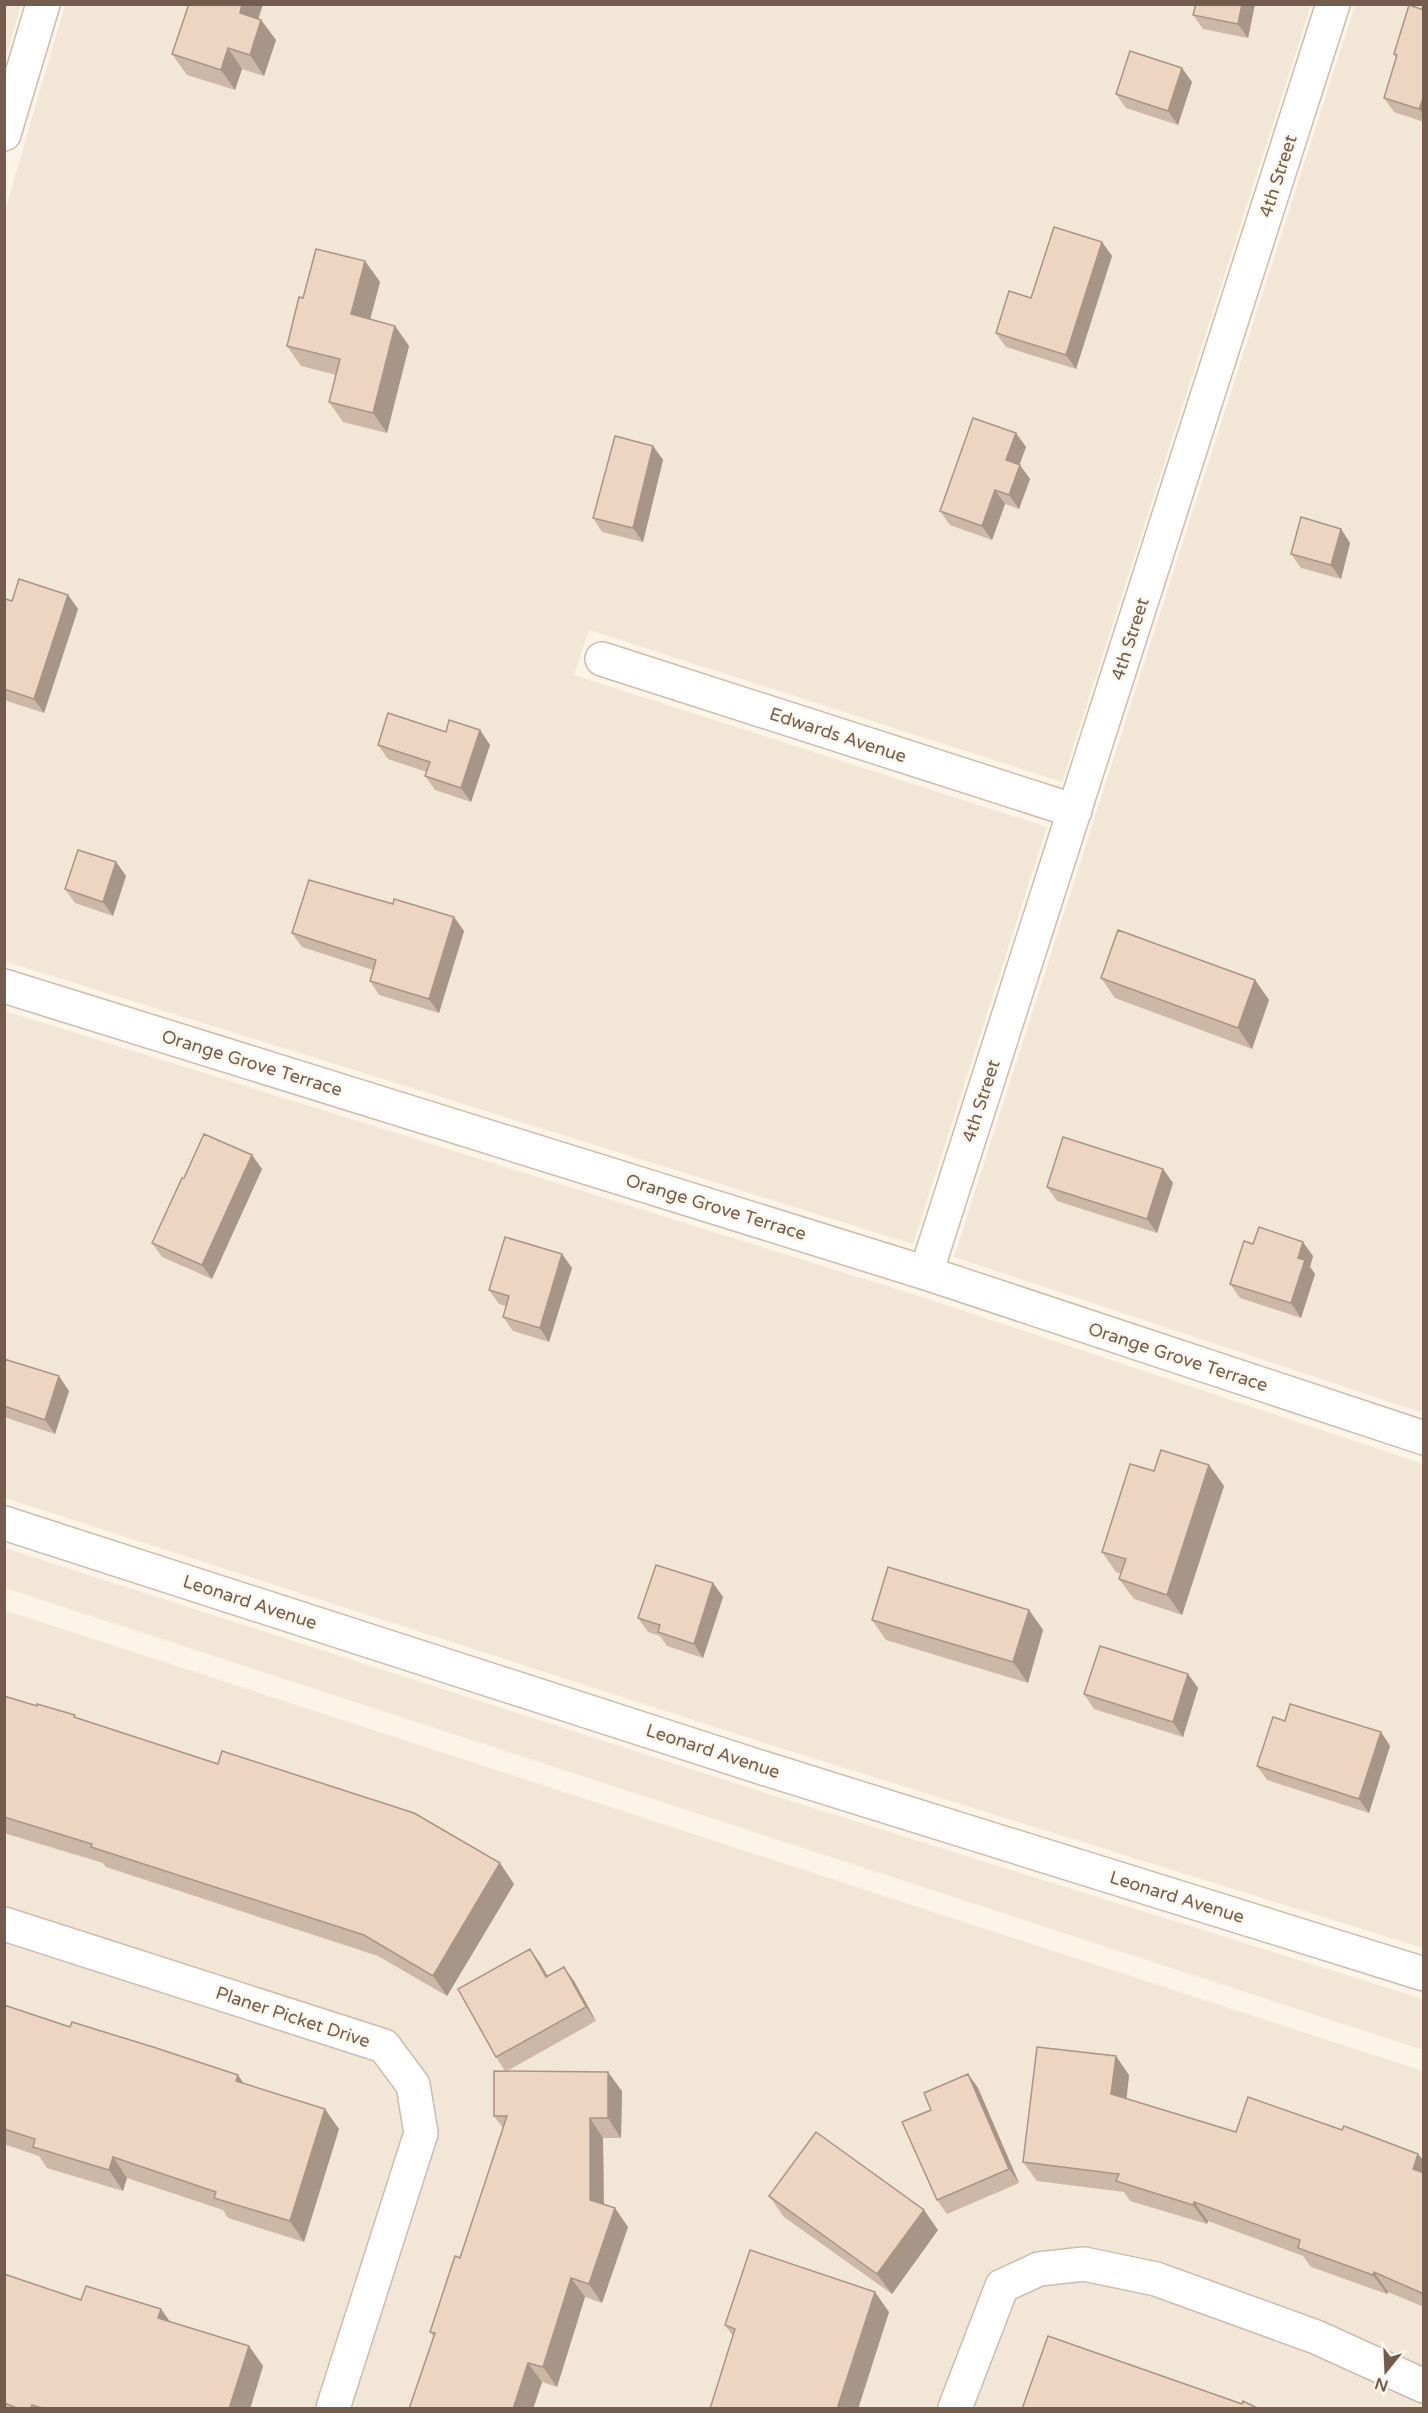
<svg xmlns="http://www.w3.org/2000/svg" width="1428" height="2413" font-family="'Varela Round',sans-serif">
	<rect width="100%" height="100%" fill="#fbf4e7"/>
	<!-- residential -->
	<path fill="#f2e6d6" d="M 5,4 L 21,5 L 5,59 L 4,5 Z
		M 65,5 L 1311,5 L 1062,782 L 589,630 L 574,675 L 1047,827 L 913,1244 L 4,961 L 5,211 Z
		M 1355,5 L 1423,5 L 1423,1413 L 954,1257 Z
		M 5,1011 L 919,1296 L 1423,1464 L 1423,1948 L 774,1746 L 5,1498 Z
		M 5,1548 L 759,1791 L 1423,1999 L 1423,2050 L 5,1588 Z
		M 4,1610 L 1423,2071 L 1423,2408 L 5,2408 Z"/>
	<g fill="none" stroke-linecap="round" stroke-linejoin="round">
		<defs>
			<path id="minor" d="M 4,134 L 43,4
				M 602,659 L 1075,811
				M 4,986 L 926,1273 L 1424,1438
				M 926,1273 L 1333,4
				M 4,1523 L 766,1769 L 1424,1974
				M 4,1924 L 384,2046 L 413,2085 L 421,2133 L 333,2408
				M 955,2408 L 1002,2286 L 1039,2269 L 1084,2264 L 1156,2279 L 1316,2337 L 1424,2386"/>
		</defs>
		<!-- minor casing -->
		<use href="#minor" stroke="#ccbcae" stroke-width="36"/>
		<!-- minor -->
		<use href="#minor" stroke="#fff" stroke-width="33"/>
	</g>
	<!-- wall -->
	<path fill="#cdb7a6" d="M 1194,4 L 1255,4 L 1248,38 L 1203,29 L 1193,15 L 1195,5 Z
		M 1424,10 L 1424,122 L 1394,112 L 1384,98 L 1396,58 L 1394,54 Z
		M 259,19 L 261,20 L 276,40 L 264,76 L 242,69 L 235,90 L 187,75 L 172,54 Z
		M 1192,82 L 1178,125 L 1126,108 L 1116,94 Z
		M 1102,242 L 1112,256 L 1076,369 L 1006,347 L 996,333 L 1031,298 Z
		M 365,261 L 380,282 L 370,319 L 395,326 L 409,346 L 387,433 L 343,422 L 329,402 L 336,375 L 301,366 L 287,346 L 303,298 Z
		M 653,446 L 663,460 L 643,542 L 602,532 L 593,518 Z
		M 1026,447 L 1019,465 L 1030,479 L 1019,509 L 1005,504 L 992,540 L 950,525 L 940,511 Z
		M 1341,529 L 1350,543 L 1341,579 L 1301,568 L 1291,554 Z
		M 68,595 L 78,609 L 44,713 L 4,700 L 4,601 Z
		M 480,730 L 490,745 L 471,802 L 435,790 L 425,776 L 427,772 L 388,759 L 378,745 L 446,732 Z
		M 116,862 L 126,876 L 113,916 L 75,903 L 65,889 Z
		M 464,931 L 439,1013 L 379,995 L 370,981 L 373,970 L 302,947 L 292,933 Z
		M 1101,978 L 1255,980 L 1269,1000 L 1252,1049 L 1115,998 Z
		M 262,1169 L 212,1279 L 162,1257 L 152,1243 L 184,1178 Z
		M 1163,1169 L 1173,1183 L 1157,1233 L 1057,1201 L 1047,1187 Z
		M 1253,1244 L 1313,1256 L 1310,1267 L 1315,1274 L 1301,1318 L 1240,1298 L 1230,1284 Z
		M 562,1254 L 572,1268 L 549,1342 L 513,1331 L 503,1317 L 506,1306 L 499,1304 L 489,1290 Z
		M 4,1359 L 69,1391 L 55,1434 L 4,1417 Z
		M 1209,1465 L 1224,1486 L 1182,1615 L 1134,1599 L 1119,1579 L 1121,1574 L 1116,1572 L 1102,1552 L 1154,1471 Z
		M 713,1583 L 723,1597 L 703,1658 L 667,1646 L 660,1636 L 648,1632 L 638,1618 Z
		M 1029,1610 L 1043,1630 L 1028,1683 L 886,1640 L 872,1620 Z
		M 1188,1674 L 1198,1688 L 1183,1737 L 1094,1709 L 1084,1694 Z
		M 4,1696 L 77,1718 L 514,1884 L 447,1996 L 378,1956 L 106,1867 L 103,1863 L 4,1833 Z
		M 1285,1721 L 1381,1732 L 1390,1746 L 1369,1813 L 1267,1780 L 1257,1766 Z
		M 540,1963 L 548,1976 L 574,1981 L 596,2021 L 507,2071 L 622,2091 L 621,2138 L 603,2138 L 604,2204 L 628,2227 L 602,2303 L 585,2297 L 557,2387 L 542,2382 L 533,2409 L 409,2409 L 434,2337 L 430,2332 L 460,2258 L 503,2128 L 494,2116 L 505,2071 L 496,2057 Z
		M 4,2005 L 70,2027 L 238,2075 L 243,2083 L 339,2129 L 304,2242 L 228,2218 L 223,2210 L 127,2178 L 123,2191 L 47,2168 L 39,2156 L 4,2144 Z
		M 968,2074 L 978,2088 L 1019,2183 L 947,2214 L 937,2200 L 931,2110 Z
		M 1129,2075 L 1126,2098 L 1236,2132 L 1424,2161 L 1424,2307 L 1388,2292 L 1387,2294 L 1311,2267 L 1303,2256 L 1208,2221 L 1207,2224 L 1130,2201 L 1124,2192 L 1037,2181 L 1023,2162 Z
		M 769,2196 L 938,2230 L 892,2294 L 784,2217 Z
		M 4,2274 L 81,2300 L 161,2309 L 170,2322 L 249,2346 L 263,2366 L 250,2409 L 4,2409 Z
		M 889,2312 L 858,2409 L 710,2409 L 733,2336 L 725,2325 Z"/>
	<!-- shaded-wall -->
	<path fill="#a79587" d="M 242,4 L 263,4 L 254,33 L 240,13 Z
		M 1242,4 L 1255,4 L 1248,38 L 1238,24 Z
		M 261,20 L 276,40 L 264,76 L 250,55 Z
		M 228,48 L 242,69 L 235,90 L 221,70 Z
		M 1182,68 L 1192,82 L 1178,125 L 1168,111 Z
		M 1424,96 L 1424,115 L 1419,109 Z
		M 1102,242 L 1112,256 L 1076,369 L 1066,355 Z
		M 365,261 L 380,282 L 366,335 L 351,314 Z
		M 395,326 L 409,346 L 387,433 L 373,413 Z
		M 1016,433 L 1026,447 L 1016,474 L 1006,460 Z
		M 653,446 L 663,460 L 643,542 L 633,528 Z
		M 1020,465 L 1030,479 L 1019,509 L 1009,495 Z
		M 995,490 L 1005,504 L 992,540 L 982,526 Z
		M 1341,529 L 1350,543 L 1341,579 L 1331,565 Z
		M 68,595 L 78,609 L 44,713 L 34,699 Z
		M 480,730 L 490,745 L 471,802 L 461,788 Z
		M 116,862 L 126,876 L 113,916 L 103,902 Z
		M 454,917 L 464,931 L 439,1013 L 429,999 Z
		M 1255,980 L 1269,1000 L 1252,1049 L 1238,1028 Z
		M 252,1155 L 262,1169 L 212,1279 L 202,1265 Z
		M 1163,1169 L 1173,1183 L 1157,1233 L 1147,1219 Z
		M 1303,1242 L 1313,1256 L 1310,1267 L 1315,1274 L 1301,1318 L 1291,1303 L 1298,1258 Z
		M 562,1254 L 572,1268 L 549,1342 L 540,1328 Z
		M 59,1376 L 69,1391 L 55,1434 L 45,1420 Z
		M 1209,1465 L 1224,1486 L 1182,1615 L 1167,1595 Z
		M 713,1583 L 723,1597 L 703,1658 L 694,1644 Z
		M 1029,1610 L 1043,1630 L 1028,1683 L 1013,1662 Z
		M 1188,1674 L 1198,1688 L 1183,1737 L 1173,1722 Z
		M 1381,1732 L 1390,1746 L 1369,1813 L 1359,1799 Z
		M 500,1863 L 514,1884 L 447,1996 L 433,1976 Z
		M 530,1949 L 540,1963 L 556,1991 L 546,1977 Z
		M 564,1967 L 574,1981 L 596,2021 L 586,2007 Z
		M 1116,2056 L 1129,2075 L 1125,2113 L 1111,2094 Z
		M 608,2072 L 622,2091 L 621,2138 L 608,2118 Z
		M 968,2074 L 978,2088 L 1019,2183 L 1009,2169 Z
		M 238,2075 L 252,2096 L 236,2081 Z
		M 325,2109 L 339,2129 L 304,2242 L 290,2221 Z
		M 590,2118 L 603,2138 L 604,2219 L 590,2200 Z
		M 1418,2154 L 1424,2161 L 1424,2184 L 1413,2169 Z
		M 113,2157 L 127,2178 L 123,2191 L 109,2170 Z
		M 1194,2202 L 1208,2221 L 1207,2224 L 1193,2205 Z
		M 615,2208 L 628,2227 L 602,2303 L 589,2284 Z
		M 924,2210 L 938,2230 L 892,2294 L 877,2274 Z
		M 1374,2272 L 1388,2292 L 1387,2294 L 1373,2275 Z
		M 571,2278 L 585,2297 L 557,2387 L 543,2367 Z
		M 875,2292 L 889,2312 L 858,2409 L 837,2409 Z
		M 161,2309 L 175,2329 L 158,2318 Z
		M 249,2346 L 263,2366 L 250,2409 L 229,2409 Z
		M 528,2363 L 542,2382 L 533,2409 L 513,2409 Z"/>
	<!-- building -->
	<path fill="#eed5c1" stroke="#a79587" stroke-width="1.5" d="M 189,4 L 242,4 L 240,13 L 261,20 L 250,55 L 228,48 L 221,70 L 172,54 Z
		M 1196,4 L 1242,4 L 1238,24 L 1193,15 Z
		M 1409,5 L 1424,10 L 1424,96 L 1419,109 L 1384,98 L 1397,55 L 1394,54 Z
		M 1130,51 L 1182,68 L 1168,111 L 1116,94 Z
		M 1054,227 L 1102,242 L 1066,355 L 996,333 L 1009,291 L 1031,298 Z
		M 316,249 L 365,261 L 351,314 L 395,326 L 373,413 L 329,402 L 340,359 L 287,346 L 299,297 L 303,298 Z
		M 973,418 L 1016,433 L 1006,460 L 1020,465 L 1009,495 L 995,490 L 982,526 L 940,511 Z
		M 615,436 L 653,446 L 633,528 L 593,518 Z
		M 1301,517 L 1341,529 L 1331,565 L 1291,554 Z
		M 19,579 L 68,595 L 34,699 L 4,689 L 4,601 L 5,599 L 12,601 Z
		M 388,713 L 446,732 L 449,720 L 480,730 L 461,788 L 425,776 L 430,762 L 378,745 Z
		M 78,850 L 116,862 L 103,902 L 65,889 Z
		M 309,880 L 393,904 L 394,899 L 454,917 L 429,999 L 370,981 L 376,960 L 292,933 Z
		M 1118,930 L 1255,980 L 1238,1028 L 1101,978 Z
		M 204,1134 L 252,1155 L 202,1265 L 152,1243 L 182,1178 L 184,1178 Z
		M 1063,1137 L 1163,1169 L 1147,1219 L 1047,1187 Z
		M 1259,1227 L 1303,1242 L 1298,1258 L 1305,1260 L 1291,1303 L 1230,1284 L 1244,1241 L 1253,1244 Z
		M 505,1237 L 562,1254 L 540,1328 L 503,1317 L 509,1296 L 489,1290 Z
		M 4,1359 L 59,1376 L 45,1420 L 4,1406 Z
		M 1161,1450 L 1209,1465 L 1167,1595 L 1119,1579 L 1126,1559 L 1102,1552 L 1130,1464 L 1154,1471 Z
		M 656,1565 L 713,1583 L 694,1644 L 658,1632 L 660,1625 L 638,1618 Z
		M 888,1567 L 1029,1610 L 1013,1662 L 872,1620 Z
		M 1100,1646 L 1188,1674 L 1173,1722 L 1084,1694 Z
		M 4,1696 L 37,1706 L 37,1704 L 75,1715 L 74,1717 L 218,1764 L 222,1751 L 414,1813 L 500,1863 L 433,1976 L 364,1935 L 91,1847 L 92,1844 L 4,1817 Z
		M 1290,1704 L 1381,1732 L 1359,1799 L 1257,1766 L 1273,1717 L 1285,1721 Z
		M 530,1949 L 546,1977 L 564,1967 L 586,2007 L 496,2057 L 458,1989 Z
		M 4,2005 L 70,2027 L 72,2022 L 153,2047 L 238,2075 L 236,2081 L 325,2109 L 290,2221 L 214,2198 L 216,2192 L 113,2157 L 109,2170 L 33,2147 L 35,2139 L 4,2129 Z
		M 1037,2047 L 1116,2056 L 1111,2094 L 1236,2132 L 1248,2097 L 1342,2130 L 1344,2126 L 1418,2154 L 1413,2169 L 1424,2173 L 1424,2294 L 1374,2272 L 1373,2275 L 1298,2248 L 1300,2240 L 1194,2202 L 1193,2205 L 1116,2181 L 1119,2174 L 1023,2162 Z
		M 494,2071 L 608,2072 L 608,2118 L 590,2118 L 590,2200 L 615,2208 L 589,2284 L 571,2278 L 543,2367 L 528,2363 L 513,2409 L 409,2409 L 435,2333 L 430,2332 L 455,2256 L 460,2258 L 507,2116 L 494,2116 Z
		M 968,2074 L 1009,2169 L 937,2200 L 902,2122 L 931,2110 L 924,2093 Z
		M 816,2132 L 924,2210 L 877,2274 L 769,2196 Z
		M 750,2250 L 875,2292 L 837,2409 L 710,2409 L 735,2329 L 725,2325 Z
		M 4,2274 L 81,2300 L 86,2286 L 161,2309 L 158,2318 L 249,2346 L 229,2409 L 45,2409 L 32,2405 L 31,2409 L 20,2409 L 4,2403 Z
		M 1048,2336 L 1242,2404 L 1243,2401 L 1259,2409 L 1022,2409 Z"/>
	<g text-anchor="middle" stroke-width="5" stroke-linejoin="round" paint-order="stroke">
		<!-- street labels -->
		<g font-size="18" fill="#735c4d" stroke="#fef8ed">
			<text transform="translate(1278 176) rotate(-72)" y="6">4th Street</text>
			<text transform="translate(1130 639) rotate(-72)" y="6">4th Street</text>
			<text transform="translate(838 735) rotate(18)" y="6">Edwards Avenue</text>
			<text transform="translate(252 1063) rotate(17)" y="6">Orange Grove Terrace</text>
			<text transform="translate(981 1101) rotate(-72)" y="6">4th Street</text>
			<text transform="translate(716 1207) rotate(17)" y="6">Orange Grove Terrace</text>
			<text transform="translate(1178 1357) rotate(18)" y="6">Orange Grove Terrace</text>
			<text transform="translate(250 1602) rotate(18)" y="6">Leonard Avenue</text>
			<text transform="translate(713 1751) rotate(18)" y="6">Leonard Avenue</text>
			<text transform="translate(1177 1897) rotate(17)" y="6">Leonard Avenue</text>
			<text transform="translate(293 2017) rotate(18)" y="6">Planer Picket Drive</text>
		</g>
	</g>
	<!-- border -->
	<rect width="1428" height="2413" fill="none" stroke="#735c4d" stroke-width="12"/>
	<!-- north arrow -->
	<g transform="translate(1386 2371) rotate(198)" stroke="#fef8ed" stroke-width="4.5" paint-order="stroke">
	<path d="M0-4.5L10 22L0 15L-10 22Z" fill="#735c4d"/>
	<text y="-9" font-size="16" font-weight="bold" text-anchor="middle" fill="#735c4d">N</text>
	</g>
</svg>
